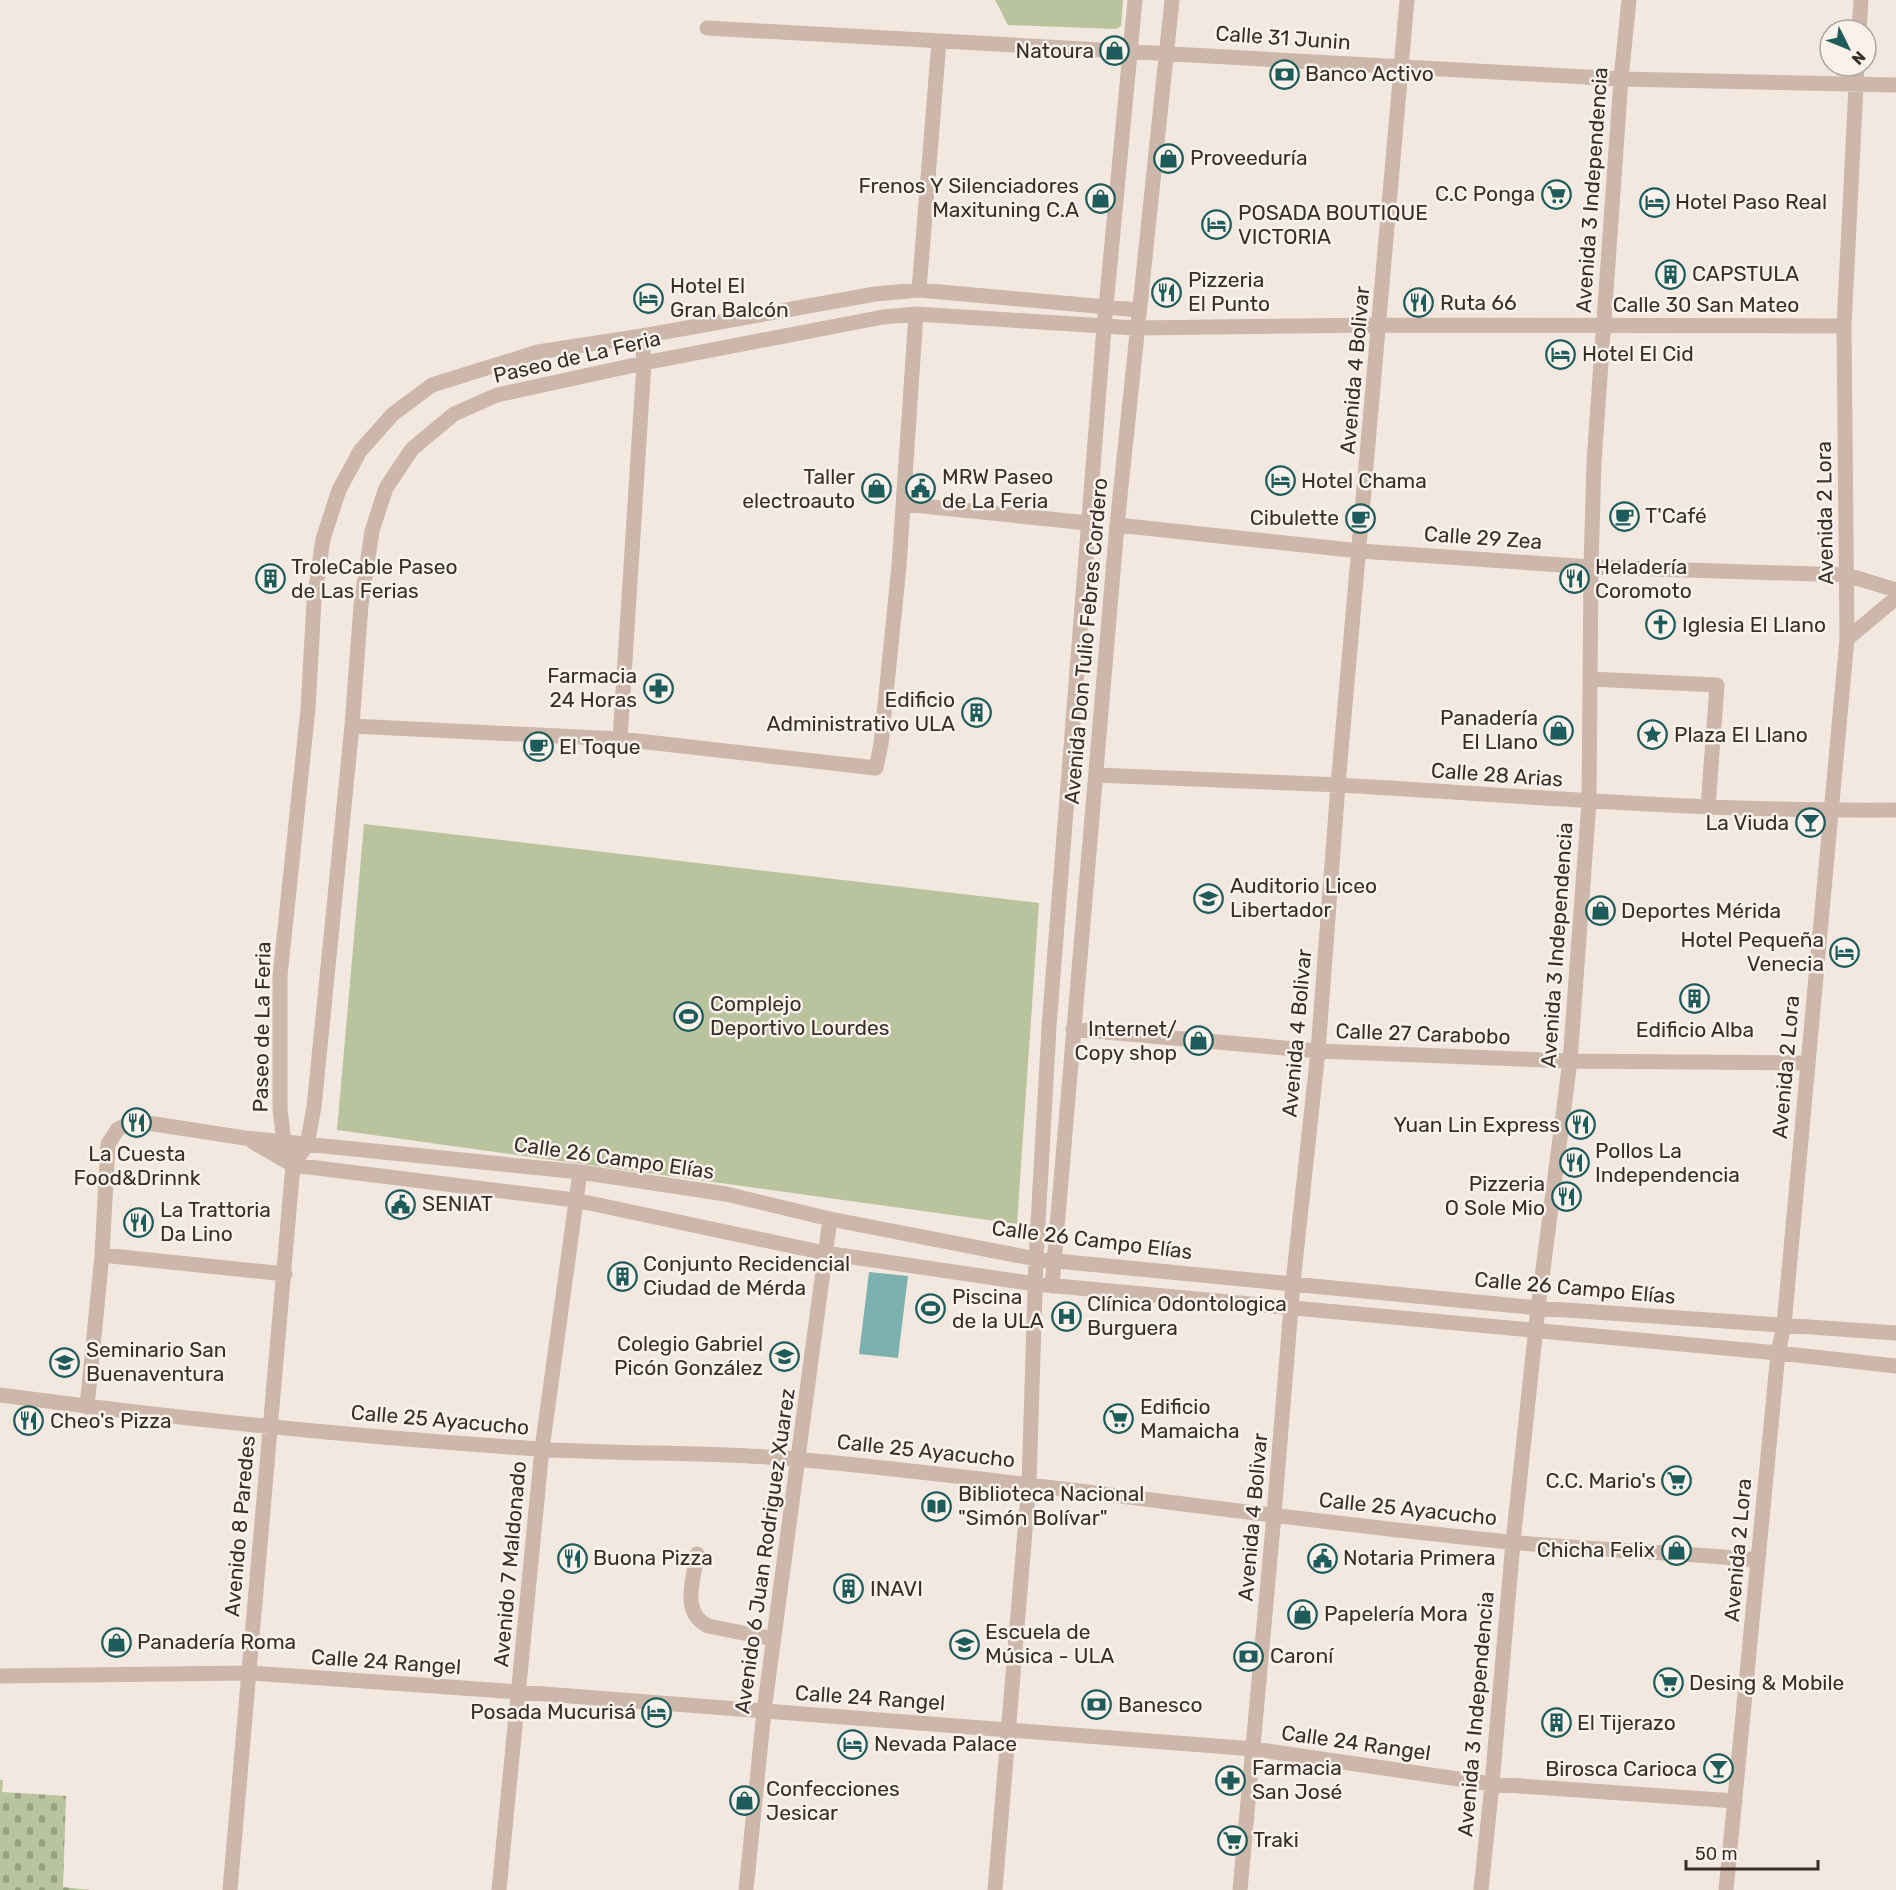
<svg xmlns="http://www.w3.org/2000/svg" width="1896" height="1890" font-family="Rubik,sans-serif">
	<defs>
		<pattern id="cemetery-stones" width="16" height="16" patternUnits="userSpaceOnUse" patternTransform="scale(1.5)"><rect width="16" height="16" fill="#b9c39e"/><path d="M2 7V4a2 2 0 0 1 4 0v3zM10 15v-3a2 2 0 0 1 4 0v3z" fill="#979f81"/></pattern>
	</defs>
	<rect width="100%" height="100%" fill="#f3e8df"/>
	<!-- cemetery -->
	<path fill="url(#cemetery-stones)" d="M 0,1780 L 3,1780 L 2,1792 L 66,1796 L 63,1887 L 90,1890 L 0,1890 Z"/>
	<!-- park -->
	<path fill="#b9c39e" d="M 995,0 L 1123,0 L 1121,26 L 1116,29 L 1008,25 Z
		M 364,824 L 1039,903 L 1017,1224 L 337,1130 Z"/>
	<!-- water -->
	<path fill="#7db1af" d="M 869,1272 L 908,1276 L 898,1358 L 859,1354 Z"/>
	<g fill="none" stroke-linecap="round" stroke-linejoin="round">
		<!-- minor -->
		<path stroke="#ccb7aa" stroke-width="15" d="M 707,28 L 1621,79 L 1896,85
			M 1859,30 L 1861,0
			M 919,290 L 939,41
			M 903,504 L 1088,523
			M 1117,525 L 1360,551 L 1591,567 L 1847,575 L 1896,590
			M 1847,639 L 1896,598
			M 1590,679 L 1717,685 L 1708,807
			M 352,726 L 620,739 L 876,768 L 881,744 L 899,566 L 916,314
			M 620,739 L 644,363 L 642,336
			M 1096,775 C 1177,779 1259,781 1340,785 C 1525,796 1710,812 1896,810
			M 1073,1029 L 1318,1051 L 1570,1061 L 1807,1063
			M 253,1142 L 293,1165 L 575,1200 L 825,1253 L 1036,1284 L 1778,1353 L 1896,1366
			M 293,1165 L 307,1145 L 314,1107 L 352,726 L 361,605 L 372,531 L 386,488 L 412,449 L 454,414 L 497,395 L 644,363 L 883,317 L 916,314 L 1136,328 L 1380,325 L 1844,326
			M 102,1255 L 285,1274
			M 1052,1286 L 1117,525 L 1172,0
			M 0,1395 C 179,1419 358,1437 539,1449 C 627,1455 716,1451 805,1460 C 1040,1482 1274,1519 1510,1542 C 1592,1550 1675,1552 1757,1560
			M 87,1407 L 102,1255 L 108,1144 L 118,1129 L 135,1121 L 245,1138 L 580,1172 L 726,1194 L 830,1219 L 1036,1259 L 1538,1308 L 1896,1333
			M 697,1554 C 694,1579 680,1612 708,1626 L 774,1639
			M 0,1676 L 249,1673 L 519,1692 L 1254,1749 L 1492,1784 L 1735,1801
			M 230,1890 L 293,1165 L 284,1142 L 280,1109 L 280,976 L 308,709 L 314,601 L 323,539 L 339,490 L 360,451 L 393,414 L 432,385 L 538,352 L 642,336 L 875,294 L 919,290 L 1139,310
			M 499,1890 L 542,1449 L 580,1172
			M 746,1890 L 764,1711 L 830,1219
			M 995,1890 L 1029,1483 L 1036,1259 L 1049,1027 L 1104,327 L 1135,0
			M 1240,1890 L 1274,1515 L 1293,1283 L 1318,1051 L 1338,785 L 1407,0
			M 1481,1890 L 1492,1784 L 1513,1542 L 1538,1308 L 1570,1061 L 1589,802 L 1591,567 L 1594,462 L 1621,79 L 1629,0
			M 1726,1890 L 1778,1353 L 1784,1325 L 1847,639 L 1844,326 L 1857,66"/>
	</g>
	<!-- icons -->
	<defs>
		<symbol id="shop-ring" viewBox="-11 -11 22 22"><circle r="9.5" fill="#faf2eb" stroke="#1e5c5b" stroke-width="1.5"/><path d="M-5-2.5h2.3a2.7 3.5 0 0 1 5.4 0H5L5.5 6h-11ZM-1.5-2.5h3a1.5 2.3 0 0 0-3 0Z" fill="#1e5c5b"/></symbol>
		<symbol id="bank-ring" viewBox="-11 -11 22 22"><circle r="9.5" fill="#faf2eb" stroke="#1e5c5b" stroke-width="1.5"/><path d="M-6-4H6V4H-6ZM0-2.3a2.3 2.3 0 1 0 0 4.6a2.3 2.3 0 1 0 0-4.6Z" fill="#1e5c5b"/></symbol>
		<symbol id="supermarket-ring" viewBox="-11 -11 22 22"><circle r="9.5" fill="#faf2eb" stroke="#1e5c5b" stroke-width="1.5"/><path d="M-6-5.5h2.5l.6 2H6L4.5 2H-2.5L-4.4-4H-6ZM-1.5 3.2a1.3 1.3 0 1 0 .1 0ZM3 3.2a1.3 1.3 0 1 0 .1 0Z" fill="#1e5c5b"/></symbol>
		<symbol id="hotel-ring" viewBox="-11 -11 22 22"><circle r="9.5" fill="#faf2eb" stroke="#1e5c5b" stroke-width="1.5"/><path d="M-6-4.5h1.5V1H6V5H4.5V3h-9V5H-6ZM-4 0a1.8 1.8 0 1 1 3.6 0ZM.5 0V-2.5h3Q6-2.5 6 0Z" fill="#1e5c5b"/></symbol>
		<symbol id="building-ring" viewBox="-11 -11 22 22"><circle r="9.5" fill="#faf2eb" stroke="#1e5c5b" stroke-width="1.5"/><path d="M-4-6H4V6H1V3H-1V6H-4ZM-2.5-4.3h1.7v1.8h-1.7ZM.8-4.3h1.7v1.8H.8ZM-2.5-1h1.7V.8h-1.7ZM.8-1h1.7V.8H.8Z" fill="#1e5c5b"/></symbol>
		<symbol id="restaurant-ring" viewBox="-11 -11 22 22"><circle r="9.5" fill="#faf2eb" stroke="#1e5c5b" stroke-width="1.5"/><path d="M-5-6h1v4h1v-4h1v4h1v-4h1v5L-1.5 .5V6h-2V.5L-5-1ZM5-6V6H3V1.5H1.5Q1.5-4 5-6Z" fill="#1e5c5b"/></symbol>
		<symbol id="civic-ring" viewBox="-11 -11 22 22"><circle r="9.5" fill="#faf2eb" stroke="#1e5c5b" stroke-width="1.5"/><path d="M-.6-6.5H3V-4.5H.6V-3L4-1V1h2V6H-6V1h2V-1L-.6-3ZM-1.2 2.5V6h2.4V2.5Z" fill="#1e5c5b"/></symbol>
		<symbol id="cafe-ring" viewBox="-11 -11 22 22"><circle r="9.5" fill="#faf2eb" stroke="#1e5c5b" stroke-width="1.5"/><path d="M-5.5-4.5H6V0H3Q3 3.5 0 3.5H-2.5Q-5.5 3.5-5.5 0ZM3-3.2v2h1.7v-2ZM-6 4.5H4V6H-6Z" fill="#1e5c5b"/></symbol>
		<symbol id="church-ring" viewBox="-11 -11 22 22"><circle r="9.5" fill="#faf2eb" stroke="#1e5c5b" stroke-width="1.5"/><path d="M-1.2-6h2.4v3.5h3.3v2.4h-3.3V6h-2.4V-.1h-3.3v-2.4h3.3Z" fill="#1e5c5b"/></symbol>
		<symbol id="pharmacy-ring" viewBox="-11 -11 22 22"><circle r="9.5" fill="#faf2eb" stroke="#1e5c5b" stroke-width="1.5"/><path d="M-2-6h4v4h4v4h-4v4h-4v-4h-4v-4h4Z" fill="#1e5c5b"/></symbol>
		<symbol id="sight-ring" viewBox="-11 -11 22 22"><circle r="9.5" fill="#faf2eb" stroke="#1e5c5b" stroke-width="1.5"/><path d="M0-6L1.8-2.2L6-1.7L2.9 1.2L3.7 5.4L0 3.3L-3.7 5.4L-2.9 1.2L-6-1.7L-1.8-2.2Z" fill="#1e5c5b"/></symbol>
		<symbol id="bar-ring" viewBox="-11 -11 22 22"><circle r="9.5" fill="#faf2eb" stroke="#1e5c5b" stroke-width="1.5"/><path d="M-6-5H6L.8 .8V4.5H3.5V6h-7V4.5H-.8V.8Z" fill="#1e5c5b"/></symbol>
		<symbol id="school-ring" viewBox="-11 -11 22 22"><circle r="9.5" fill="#faf2eb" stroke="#1e5c5b" stroke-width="1.5"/><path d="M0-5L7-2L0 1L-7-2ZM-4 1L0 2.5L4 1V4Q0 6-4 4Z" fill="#1e5c5b"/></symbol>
		<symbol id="stadium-ring" viewBox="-11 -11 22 22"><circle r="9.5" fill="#faf2eb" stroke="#1e5c5b" stroke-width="1.5"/><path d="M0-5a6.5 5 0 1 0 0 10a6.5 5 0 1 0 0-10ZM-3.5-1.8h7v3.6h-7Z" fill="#1e5c5b"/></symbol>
		<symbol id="hospital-ring" viewBox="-11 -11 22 22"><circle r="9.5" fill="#faf2eb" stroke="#1e5c5b" stroke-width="1.5"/><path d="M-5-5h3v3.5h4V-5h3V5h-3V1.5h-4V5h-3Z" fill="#1e5c5b"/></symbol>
		<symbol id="university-ring" viewBox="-11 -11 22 22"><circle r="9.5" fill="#faf2eb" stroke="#1e5c5b" stroke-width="1.5"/><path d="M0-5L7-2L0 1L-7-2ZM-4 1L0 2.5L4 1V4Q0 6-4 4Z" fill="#1e5c5b"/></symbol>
		<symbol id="library-ring" viewBox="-11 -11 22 22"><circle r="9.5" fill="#faf2eb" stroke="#1e5c5b" stroke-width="1.5"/><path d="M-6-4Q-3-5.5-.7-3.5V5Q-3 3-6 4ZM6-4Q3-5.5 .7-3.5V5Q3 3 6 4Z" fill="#1e5c5b"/></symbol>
	</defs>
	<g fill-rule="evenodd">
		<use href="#shop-ring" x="1098" y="34" width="33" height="33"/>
		<use href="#bank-ring" x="1268" y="58" width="33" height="33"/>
		<use href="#shop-ring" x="1152" y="142" width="33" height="33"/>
		<use href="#supermarket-ring" x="1540" y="178" width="33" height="33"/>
		<use href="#shop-ring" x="1084" y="182" width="33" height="33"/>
		<use href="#hotel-ring" x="1638" y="186" width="33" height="33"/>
		<use href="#hotel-ring" x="1200" y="208" width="33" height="33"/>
		<use href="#building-ring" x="1654" y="258" width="33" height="33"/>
		<use href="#restaurant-ring" x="1150" y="276" width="33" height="33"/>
		<use href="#hotel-ring" x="632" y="282" width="33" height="33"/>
		<use href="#restaurant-ring" x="1402" y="286" width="33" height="33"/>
		<use href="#hotel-ring" x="1544" y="338" width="33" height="33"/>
		<use href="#hotel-ring" x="1264" y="464" width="33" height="33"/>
		<use href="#shop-ring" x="860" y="472" width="33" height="33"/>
		<use href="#civic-ring" x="904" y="472" width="33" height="33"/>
		<use href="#cafe-ring" x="1608" y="500" width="33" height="33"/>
		<use href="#cafe-ring" x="1344" y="502" width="33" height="33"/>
		<use href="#building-ring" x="254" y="562" width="33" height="33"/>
		<use href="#restaurant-ring" x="1558" y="562" width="33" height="33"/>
		<use href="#church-ring" x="1644" y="608" width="33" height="33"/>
		<use href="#pharmacy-ring" x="642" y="672" width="33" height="33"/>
		<use href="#building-ring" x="960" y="696" width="33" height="33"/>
		<use href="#shop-ring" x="1542" y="714" width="33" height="33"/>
		<use href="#sight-ring" x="1636" y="718" width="33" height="33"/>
		<use href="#cafe-ring" x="522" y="730" width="33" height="33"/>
		<use href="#bar-ring" x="1794" y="806" width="33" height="33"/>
		<use href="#school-ring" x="1192" y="882" width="33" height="33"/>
		<use href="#shop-ring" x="1584" y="894" width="33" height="33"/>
		<use href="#hotel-ring" x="1828" y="936" width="33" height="33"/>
		<use href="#building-ring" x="1678" y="982" width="33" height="33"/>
		<use href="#stadium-ring" x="672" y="1000" width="33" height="33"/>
		<use href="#shop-ring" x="1182" y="1024" width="33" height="33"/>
		<use href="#restaurant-ring" x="120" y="1106" width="33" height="33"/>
		<use href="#restaurant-ring" x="1564" y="1108" width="33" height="33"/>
		<use href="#restaurant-ring" x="1558" y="1146" width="33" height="33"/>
		<use href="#restaurant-ring" x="1550" y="1180" width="33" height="33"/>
		<use href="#civic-ring" x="384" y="1188" width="33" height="33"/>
		<use href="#restaurant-ring" x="122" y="1206" width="33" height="33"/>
		<use href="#building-ring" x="606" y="1260" width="33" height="33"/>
		<use href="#stadium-ring" x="914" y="1292" width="33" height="33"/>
		<use href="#hospital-ring" x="1050" y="1300" width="33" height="33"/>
		<use href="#school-ring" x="768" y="1340" width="33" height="33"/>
		<use href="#university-ring" x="48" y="1346" width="33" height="33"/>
		<use href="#supermarket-ring" x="1102" y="1402" width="33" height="33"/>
		<use href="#restaurant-ring" x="12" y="1404" width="33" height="33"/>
		<use href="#supermarket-ring" x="1660" y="1464" width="33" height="33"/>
		<use href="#library-ring" x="920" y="1490" width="33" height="33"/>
		<use href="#shop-ring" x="1660" y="1534" width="33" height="33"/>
		<use href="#restaurant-ring" x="556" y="1542" width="33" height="33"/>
		<use href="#civic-ring" x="1306" y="1542" width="33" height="33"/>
		<use href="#building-ring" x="832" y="1572" width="33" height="33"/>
		<use href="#shop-ring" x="1286" y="1598" width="33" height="33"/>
		<use href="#shop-ring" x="100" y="1626" width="33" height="33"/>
		<use href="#university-ring" x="948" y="1628" width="33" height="33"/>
		<use href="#bank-ring" x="1232" y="1640" width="33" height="33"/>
		<use href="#supermarket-ring" x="1652" y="1666" width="33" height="33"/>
		<use href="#bank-ring" x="1080" y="1688" width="33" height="33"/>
		<use href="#hotel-ring" x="640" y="1696" width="33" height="33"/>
		<use href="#building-ring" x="1540" y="1706" width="33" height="33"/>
		<use href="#hotel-ring" x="836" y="1728" width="33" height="33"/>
		<use href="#bar-ring" x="1702" y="1752" width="33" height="33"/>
		<use href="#pharmacy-ring" x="1214" y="1764" width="33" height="33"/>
		<use href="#shop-ring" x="728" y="1784" width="33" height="33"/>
		<use href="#supermarket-ring" x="1216" y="1824" width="33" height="33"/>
	</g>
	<g text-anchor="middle" stroke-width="5" stroke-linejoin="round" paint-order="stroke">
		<!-- street labels -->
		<g font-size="21" fill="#392d2a" stroke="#faf2eb">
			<text transform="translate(1283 38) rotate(4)" y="7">Calle 31 Junin</text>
			<text transform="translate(1592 190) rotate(-86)" y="7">Avenida 3 Independencia</text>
			<text x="1706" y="312">Calle 30 San Mateo</text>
			<text transform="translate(577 357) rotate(-13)" y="7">Paseo de La Feria</text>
			<text transform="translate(1355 370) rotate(-85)" y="7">Avenida 4 Bolivar</text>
			<text transform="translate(1825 513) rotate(-91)" y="7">Avenida 2 Lora</text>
			<text transform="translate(1483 538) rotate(4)" y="7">Calle 29 Zea</text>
			<text transform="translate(1086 641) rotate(-85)" y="7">Avenida Don Tulio Febres Cordero</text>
			<text transform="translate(1497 775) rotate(4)" y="7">Calle 28 Arias</text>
			<text transform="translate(1557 945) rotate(-86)" y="7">Avenida 3 Independencia</text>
			<text transform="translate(262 1027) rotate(-89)" y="7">Paseo de La Feria</text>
			<text transform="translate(1297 1033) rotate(-85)" y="7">Avenida 4 Bolivar</text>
			<text transform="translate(1423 1034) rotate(2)" y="7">Calle 27 Carabobo</text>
			<text transform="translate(1786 1067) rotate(-85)" y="7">Avenida 2 Lora</text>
			<text transform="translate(614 1158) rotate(8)" y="7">Calle 26 Campo Elías</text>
			<text transform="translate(1092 1240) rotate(7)" y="7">Calle 26 Campo Elías</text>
			<text transform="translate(1575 1288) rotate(5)" y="7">Calle 26 Campo Elías</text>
			<text transform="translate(440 1420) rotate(5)" y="7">Calle 25 Ayacucho</text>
			<text transform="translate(926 1451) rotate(6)" y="7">Calle 25 Ayacucho</text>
			<text transform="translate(1408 1509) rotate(6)" y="7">Calle 25 Ayacucho</text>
			<text transform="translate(1253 1517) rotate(-85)" y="7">Avenida 4 Bolivar</text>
			<text transform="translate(240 1526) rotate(-85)" y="7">Avenido 8 Paredes</text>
			<text transform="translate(1738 1550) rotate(-85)" y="7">Avenida 2 Lora</text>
			<text transform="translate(765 1551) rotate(-82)" y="7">Avenido 6 Juan Rodriguez Xuarez</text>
			<text transform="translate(510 1564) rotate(-85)" y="7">Avenido 7 Maldonado</text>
			<text transform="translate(386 1662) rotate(4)" y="7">Calle 24 Rangel</text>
			<text transform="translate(870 1698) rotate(4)" y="7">Calle 24 Rangel</text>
			<text transform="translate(1476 1714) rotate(-85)" y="7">Avenida 3 Independencia</text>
			<text transform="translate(1356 1743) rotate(8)" y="7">Calle 24 Rangel</text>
		</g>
		<!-- poi labels -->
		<g font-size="21" fill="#392d2a" stroke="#faf2eb" text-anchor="start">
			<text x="1094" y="58" text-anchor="end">Natoura</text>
			<text x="1305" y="81">Banco Activo</text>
			<text x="1190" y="165">Proveeduría</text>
			<text x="1079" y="193" text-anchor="end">Frenos Y Silenciadores<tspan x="1079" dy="24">Maxituning C.A</tspan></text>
			<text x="1535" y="201" text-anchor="end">C.C Ponga</text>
			<text x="1675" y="209">Hotel Paso Real</text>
			<text x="1238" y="220">POSADA BOUTIQUE<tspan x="1238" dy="24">VICTORIA</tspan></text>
			<text x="1692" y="281">CAPSTULA</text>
			<text x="1188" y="287">Pizzeria<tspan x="1188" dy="24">El Punto</tspan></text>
			<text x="670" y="293">Hotel El<tspan x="670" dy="24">Gran Balcón</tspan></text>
			<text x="1440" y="310">Ruta 66</text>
			<text x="1582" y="361">Hotel El Cid</text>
			<text x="855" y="484" text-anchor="end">Taller<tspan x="855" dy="24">electroauto</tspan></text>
			<text x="942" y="484">MRW Paseo<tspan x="942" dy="24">de La Feria</tspan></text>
			<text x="1301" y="488">Hotel Chama</text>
			<text x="1645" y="523">T'Café</text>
			<text x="1339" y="525" text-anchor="end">Cibulette</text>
			<text x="291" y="574">TroleCable Paseo<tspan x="291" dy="24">de Las Ferias</tspan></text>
			<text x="1595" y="574">Heladería<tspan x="1595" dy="24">Coromoto</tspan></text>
			<text x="1682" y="632">Iglesia El Llano</text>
			<text x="637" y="683" text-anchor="end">Farmacia<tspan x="637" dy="24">24 Horas</tspan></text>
			<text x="955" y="707" text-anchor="end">Edificio<tspan x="955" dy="24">Administrativo ULA</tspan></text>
			<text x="1538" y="725" text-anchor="end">Panadería<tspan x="1538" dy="24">El Llano</tspan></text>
			<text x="1674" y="742">Plaza El Llano</text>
			<text x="559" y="754">El Toque</text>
			<text x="1789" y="830" text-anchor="end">La Viuda</text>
			<text x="1230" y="893">Auditorio Liceo<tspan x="1230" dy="24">Libertador</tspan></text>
			<text x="1621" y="918">Deportes Mérida</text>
			<text x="1824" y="947" text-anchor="end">Hotel Pequeña<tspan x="1824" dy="24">Venecia</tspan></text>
			<text x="710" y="1011">Complejo<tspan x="710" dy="24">Deportivo Lourdes</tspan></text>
			<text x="1177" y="1036" text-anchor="end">Internet/<tspan x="1177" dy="24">Copy shop</tspan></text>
			<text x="1695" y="1037" text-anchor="middle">Edificio Alba</text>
			<text x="1560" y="1132" text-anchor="end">Yuan Lin Express</text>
			<text x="1595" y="1158">Pollos La<tspan x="1595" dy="24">Independencia</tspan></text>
			<text x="137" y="1161" text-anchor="middle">La Cuesta<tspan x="137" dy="24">Food&amp;Drinnk</tspan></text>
			<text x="1545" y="1191" text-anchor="end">Pizzeria<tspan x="1545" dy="24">O Sole Mio</tspan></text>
			<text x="422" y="1211">SENIAT</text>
			<text x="160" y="1217">La Trattoria<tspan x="160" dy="24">Da Lino</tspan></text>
			<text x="643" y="1271">Conjunto Recidencial<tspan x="643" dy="24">Ciudad de Mérda</tspan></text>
			<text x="952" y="1304">Piscina<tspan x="952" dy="24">de la ULA</tspan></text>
			<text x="1087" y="1311">Clínica Odontologica<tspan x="1087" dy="24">Burguera</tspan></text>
			<text x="763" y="1351" text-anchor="end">Colegio Gabriel<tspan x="763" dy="24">Picón González</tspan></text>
			<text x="86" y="1357">Seminario San<tspan x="86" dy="24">Buenaventura</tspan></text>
			<text x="1140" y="1414">Edificio<tspan x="1140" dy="24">Mamaicha</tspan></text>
			<text x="50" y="1428">Cheo's Pizza</text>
			<text x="1656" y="1488" text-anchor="end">C.C. Mario's</text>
			<text x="958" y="1501">Biblioteca Nacional<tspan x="958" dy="24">"Simón Bolívar"</tspan></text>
			<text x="1655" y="1557" text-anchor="end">Chicha Felix</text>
			<text x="593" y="1565">Buona Pizza</text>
			<text x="1343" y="1565">Notaria Primera</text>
			<text x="870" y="1596">INAVI</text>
			<text x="1324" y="1621">Papelería Mora</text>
			<text x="985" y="1639">Escuela de<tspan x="985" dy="24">Música - ULA</tspan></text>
			<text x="137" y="1649">Panadería Roma</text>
			<text x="1270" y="1663">Caroní</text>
			<text x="1689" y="1690">Desing &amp; Mobile</text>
			<text x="1118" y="1712">Banesco</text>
			<text x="636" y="1719" text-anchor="end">Posada Mucurisá</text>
			<text x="1577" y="1730">El Tijerazo</text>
			<text x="874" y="1751">Nevada Palace</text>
			<text x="1252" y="1775">Farmacia<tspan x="1252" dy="24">San José</tspan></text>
			<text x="1697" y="1776" text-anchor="end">Birosca Carioca</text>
			<text x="766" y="1796">Confecciones<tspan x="766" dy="24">Jesicar</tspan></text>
			<text x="1253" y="1847">Traki</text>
		</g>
	</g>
	<!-- north arrow -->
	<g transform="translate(1848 48) rotate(133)"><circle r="28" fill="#faf2eb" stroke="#ada39e" stroke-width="1.5"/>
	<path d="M0-4.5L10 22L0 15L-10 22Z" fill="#1e5c5b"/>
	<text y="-9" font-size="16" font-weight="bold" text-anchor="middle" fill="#392d2a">N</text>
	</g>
	<!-- scale -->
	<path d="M1686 1860v9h132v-9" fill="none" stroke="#392d2a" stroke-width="3"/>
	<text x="1695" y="1860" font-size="18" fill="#392d2a" stroke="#faf2eb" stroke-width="4.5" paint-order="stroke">50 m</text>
</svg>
